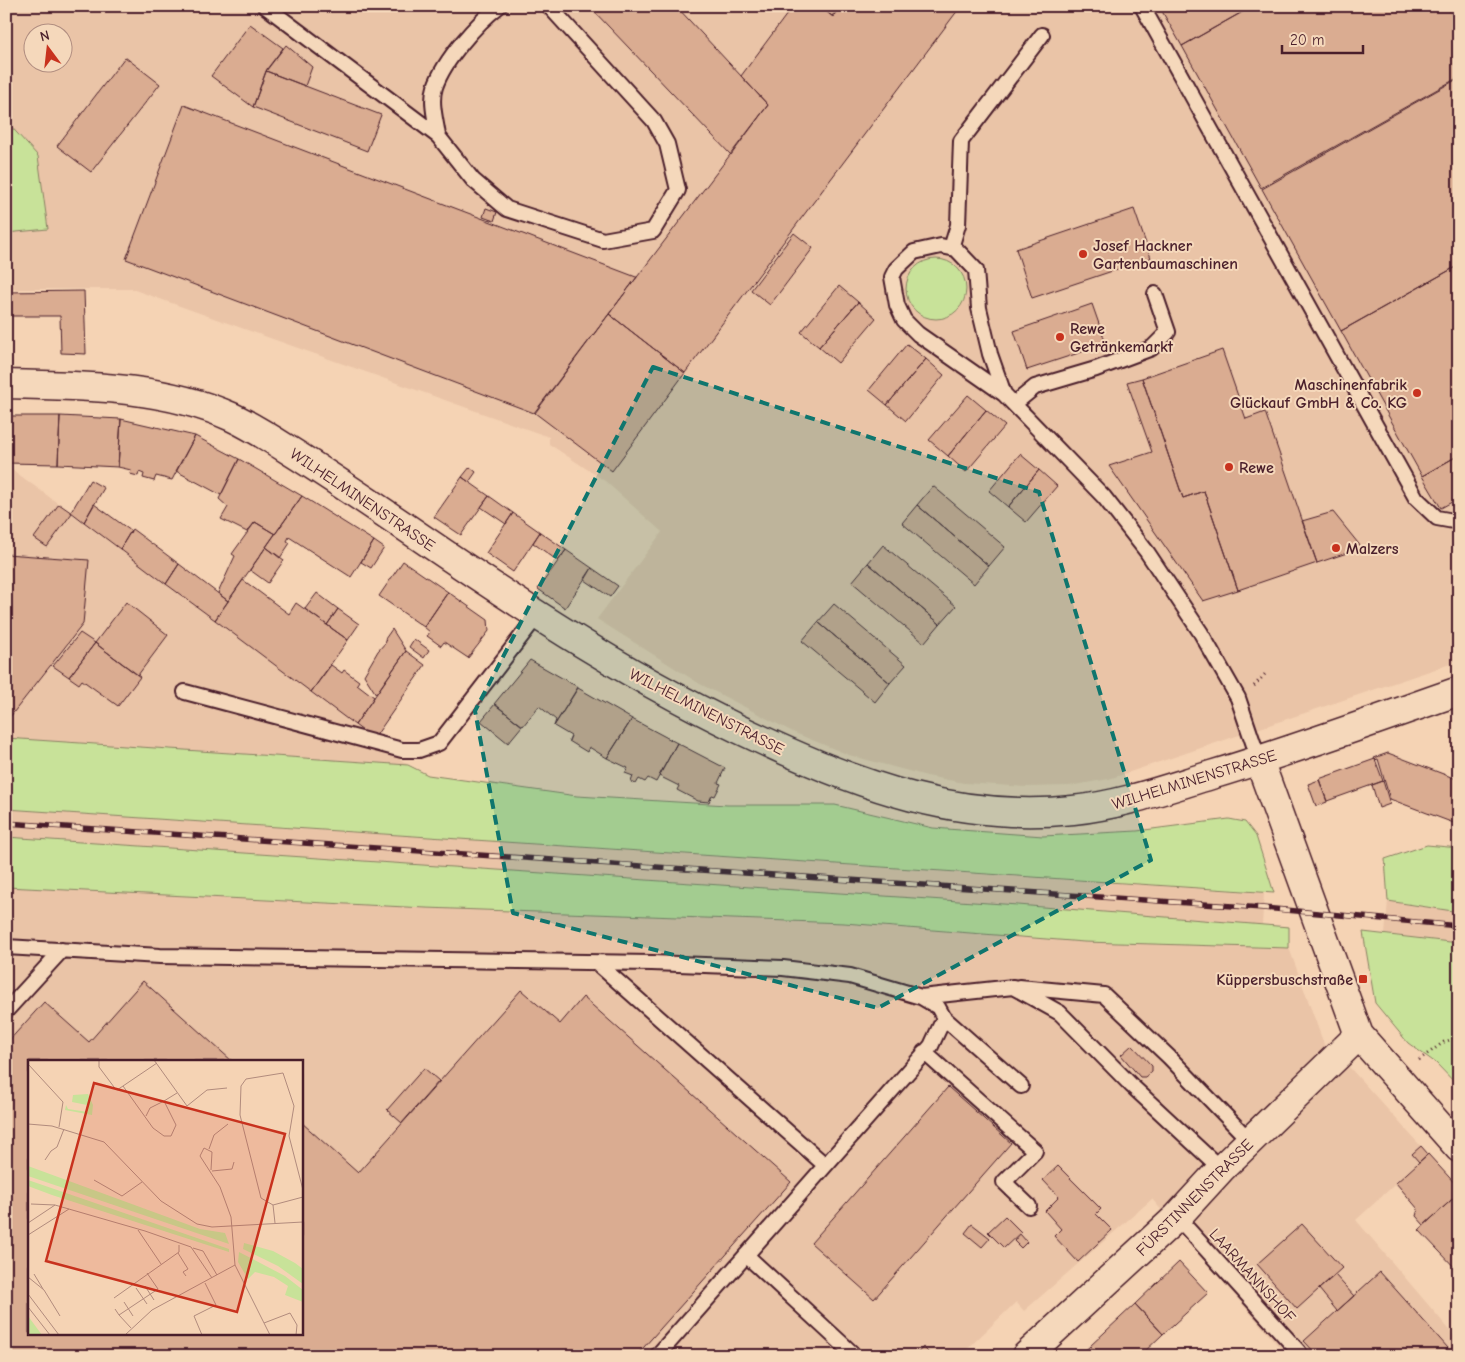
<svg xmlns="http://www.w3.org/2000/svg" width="1465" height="1362" font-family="'Comic Neue',sans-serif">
	<rect width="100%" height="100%" fill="#f5d3b4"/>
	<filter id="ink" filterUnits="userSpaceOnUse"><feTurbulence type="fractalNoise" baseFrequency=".02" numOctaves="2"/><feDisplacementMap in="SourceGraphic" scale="10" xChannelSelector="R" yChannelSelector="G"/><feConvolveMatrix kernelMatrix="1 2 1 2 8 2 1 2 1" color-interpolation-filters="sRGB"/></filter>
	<g filter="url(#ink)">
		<!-- built -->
		<path fill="#eac4a7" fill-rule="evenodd" d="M 6,6 L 1459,6 L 1459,661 L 1109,779 L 1069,786 L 1026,787 L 964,783 L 927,776 L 849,755 L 795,733 L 700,684 L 597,619 L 662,532 L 605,481 L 549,444 L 549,437 L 132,289 L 6,289 ZM 32,32 L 62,32 L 62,62 L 32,62 Z
			M 6,465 L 125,553 L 408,765 L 6,738 Z
			M 6,809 L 1264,893 L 1262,925 L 1018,905 L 6,837 Z
			M 6,887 L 426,908 L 844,923 L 1084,942 L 1289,948 L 1325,1047 L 1350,1068 L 1428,1154 L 1356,1220 L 1459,1341 L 1459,1356 L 1287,1356 L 1152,1199 L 1024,1311 L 1016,1302 L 960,1356 L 6,1356 ZM 29,1061 L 301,1061 L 301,1333 L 29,1333 Z
			M 1388,901 L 1459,912 L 1459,943 L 1385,934 Z"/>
		<!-- green -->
		<path fill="#c8e299" stroke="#898062" d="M 6,121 L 38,156 L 48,229 L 6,233 L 6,220 L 10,220 L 10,198 L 6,198 Z
			M906 289a30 30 0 1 1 60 0a30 30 0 1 1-60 0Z
			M 6,738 L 408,765 L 428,775 L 577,796 L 727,805 L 835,805 L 933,828 L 1043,836 L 1137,831 L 1229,819 L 1245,822 L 1256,836 L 1274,893 L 6,809 Z
			M 6,837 L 1018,905 L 1289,927 L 1289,948 L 1084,942 L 844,923 L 426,908 L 6,887 Z
			M 1427,845 L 1459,848 L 1459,912 L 1388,901 L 1385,859 Z
			M 1363,932 L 1459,943 L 1459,1087 L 1436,1063 L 1408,1043 L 1375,1003 Z"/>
		<!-- building -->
		<path fill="#daac91" stroke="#4a1f2b" d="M 589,6 L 676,6 L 768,105 L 731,155 Z
			M 793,6 L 819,6 L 833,17 L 840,6 L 961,6 L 685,373 L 609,314 L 768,105 L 741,76 Z
			M 819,6 L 840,6 L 832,16 Z
			M 1159,6 L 1253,6 L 1182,46 Z
			M 1253,6 L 1447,6 L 1459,28 L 1459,77 L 1261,188 L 1182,46 Z
			M 250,24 L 283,48 L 267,69 L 253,107 L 211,76 Z
			M 286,45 L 312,67 L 305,86 L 266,71 Z
			M 125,57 L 160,84 L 91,172 L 57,146 Z
			M 266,71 L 381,115 L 367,151 L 253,107 Z
			M 1459,78 L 1459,265 L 1341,331 L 1262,189 Z
			M 184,105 L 636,277 L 637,277 L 534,413 L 126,259 Z
			M 6,198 L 10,198 L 11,220 L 6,220 Z
			M 486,208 L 497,212 L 494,221 L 483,217 Z
			M 1134,209 L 1151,258 L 1032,298 L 1016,249 Z
			M 794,233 L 813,248 L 770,305 L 751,290 Z
			M 1459,265 L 1459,455 L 1422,476 L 1341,331 Z
			M 839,286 L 858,302 L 819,347 L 801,332 Z
			M 84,291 L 86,354 L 61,353 L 60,316 L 6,316 L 6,292 Z
			M 858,302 L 876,318 L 838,363 L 819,347 Z
			M 1092,304 L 1106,344 L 1027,370 L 1014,331 Z
			M 609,314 L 685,373 L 612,471 L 535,413 Z
			M 907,344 L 926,359 L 887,405 L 869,390 Z
			M 1222,350 L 1246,419 L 1265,412 L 1317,563 L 1238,590 L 1204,491 L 1183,498 L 1142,378 Z
			M 926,359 L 944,375 L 906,421 L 887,405 Z
			M 1142,378 L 1183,498 L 1204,491 L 1238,590 L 1203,601 L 1109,466 L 1152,452 L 1127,382 Z
			M 968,395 L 986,410 L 948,456 L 929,440 Z
			M 986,410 L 1005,426 L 966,472 L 948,456 Z
			M 6,416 L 60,416 L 58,464 L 6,463 Z
			M 60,416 L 121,419 L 118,467 L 58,464 Z
			M 121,419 L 195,436 L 172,480 L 156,476 L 154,481 L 143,478 L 144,474 L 139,472 L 138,476 L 130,474 L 131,470 L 118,467 Z
			M 195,436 L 239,459 L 221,495 L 176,471 Z
			M 1020,454 L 1039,470 L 1008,507 L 989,491 Z
			M 1459,455 L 1459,498 L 1441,508 L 1422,476 Z
			M 239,459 L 302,496 L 275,534 L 255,522 L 247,532 L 221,519 L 228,507 L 219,499 Z
			M 470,467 L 476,472 L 469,482 L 462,477 Z
			M 1039,470 L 1057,486 L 1026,522 L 1008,507 Z
			M 462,477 L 489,496 L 461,535 L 434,517 Z
			M 90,480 L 104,488 L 84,522 L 71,512 Z
			M 933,486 L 1005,547 L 989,566 L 917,505 Z
			M 302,496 L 374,541 L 351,577 L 289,537 L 287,541 L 290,543 L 280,558 L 266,547 Z
			M 489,496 L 513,513 L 506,524 L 481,507 Z
			M 59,504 L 72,513 L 47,547 L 34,538 Z
			M 94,504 L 131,531 L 120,549 L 84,522 Z
			M 917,505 L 989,566 L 974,584 L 902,523 Z
			M 1333,512 L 1362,548 L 1317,563 L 1302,521 Z
			M 513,513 L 540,532 L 513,572 L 486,553 Z
			M 255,522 L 275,534 L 228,601 L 218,593 L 235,556 L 232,554 Z
			M 132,529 L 179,564 L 166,584 L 120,549 Z
			M 540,532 L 566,550 L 558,561 L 533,543 Z
			M 374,541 L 384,548 L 371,568 L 361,562 Z
			M 883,545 L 956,606 L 940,624 L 868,563 Z
			M 266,547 L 284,560 L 268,583 L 250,570 Z
			M 566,550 L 592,568 L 565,608 L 538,589 Z
			M 6,554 L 89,560 L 83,624 L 6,722 Z
			M 403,561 L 448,592 L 424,627 L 379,596 Z
			M 868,563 L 940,624 L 924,643 L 852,582 Z
			M 179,564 L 228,601 L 215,620 L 166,584 Z
			M 592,568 L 618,586 L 610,597 L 585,580 Z
			M 243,580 L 289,614 L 296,603 L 348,640 L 311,692 L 215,620 Z
			M 448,592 L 488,620 L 489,631 L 468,658 L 444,642 L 441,646 L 427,636 L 430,632 L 424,627 Z
			M 317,593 L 338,609 L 327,625 L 305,609 Z
			M 126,602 L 168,635 L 138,675 L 95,643 Z
			M 834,604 L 906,665 L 890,683 L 818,622 Z
			M 338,609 L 359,624 L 348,640 L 327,625 Z
			M 818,622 L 890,683 L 875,702 L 802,641 Z
			M 392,629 L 406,651 L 376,694 L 364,675 L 378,651 L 386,642 L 385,639 Z
			M 80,633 L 95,643 L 69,677 L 53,666 Z
			M 414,639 L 429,650 L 424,658 L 409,647 Z
			M 95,643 L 140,677 L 118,706 L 82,680 L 79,684 L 69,677 Z
			M 406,651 L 425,665 L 375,737 L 371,737 L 355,725 Z
			M 530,660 L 578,687 L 554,726 L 556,720 L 539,706 L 523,726 L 494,704 Z
			M 331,665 L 342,673 L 344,670 L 359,681 L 357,684 L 374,697 L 355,725 L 311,692 Z
			M 578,688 L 632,719 L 607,758 L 589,747 L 587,752 L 569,741 L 571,736 L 554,726 Z
			M 495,704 L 522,726 L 508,743 L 481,721 Z
			M 632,719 L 677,743 L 656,782 L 648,778 L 645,782 L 639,779 L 636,784 L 631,782 L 633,776 L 625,773 L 628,768 L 607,758 Z
			M 677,743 L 725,768 L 718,783 L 721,784 L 715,796 L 712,795 L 709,802 L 698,801 L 677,790 L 679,786 L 659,776 Z
			M 1388,753 L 1459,780 L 1459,825 L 1390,799 L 1378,759 L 1375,760 L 1374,758 Z
			M 1375,759 L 1383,781 L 1327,801 L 1319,779 Z
			M 1319,780 L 1327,802 L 1316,806 L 1308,784 Z
			M 1383,781 L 1390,804 L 1379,808 L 1372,785 Z
			M 143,981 L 232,1061 L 29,1061 L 29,1333 L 301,1333 L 301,1122 L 358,1173 L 521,990 L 560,1024 L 583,997 L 791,1182 L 636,1356 L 6,1356 L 6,1044 L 44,1002 L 89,1042 Z
			M 1132,1045 L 1152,1066 L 1152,1071 L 1145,1077 L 1140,1077 L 1121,1055 Z
			M 424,1068 L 439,1081 L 402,1123 L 387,1110 Z
			M 948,1087 L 1011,1143 L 874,1299 L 811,1243 Z
			M 1421,1146 L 1428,1154 L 1419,1162 L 1412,1154 Z
			M 1428,1154 L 1459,1188 L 1459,1193 L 1424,1225 L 1416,1216 L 1418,1209 L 1396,1183 Z
			M 1058,1166 L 1101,1209 L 1096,1214 L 1112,1230 L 1078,1262 L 1054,1236 L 1061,1229 L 1045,1211 L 1059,1197 L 1043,1180 Z
			M 1459,1193 L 1459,1272 L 1419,1230 Z
			M 1005,1216 L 1021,1232 L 1004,1248 L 988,1232 Z
			M 972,1224 L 990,1238 L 982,1247 L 965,1233 Z
			M 1302,1224 L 1342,1268 L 1297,1309 L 1257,1264 Z
			M 1020,1234 L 1027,1242 L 1021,1248 L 1014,1241 Z
			M 1179,1262 L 1208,1293 L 1163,1334 L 1135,1304 Z
			M 1380,1272 L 1448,1348 L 1440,1356 L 1318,1356 L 1304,1341 Z
			M 1335,1275 L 1354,1296 L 1337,1311 L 1319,1289 Z
			M 1135,1304 L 1163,1334 L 1140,1356 L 1099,1356 L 1090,1346 Z
			M 1090,1346 L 1099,1356 L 1079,1356 Z
			M 923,1347 L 932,1356 L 915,1356 Z"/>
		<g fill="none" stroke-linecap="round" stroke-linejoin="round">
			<defs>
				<path id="lane" d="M 265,6 L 438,136 L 473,180 L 507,209 L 603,240 L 653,231 L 678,190 L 667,144 L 654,121 L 549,6
					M 1142,6 L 1416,498 L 1437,518 L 1459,522
					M 438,136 C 436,121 430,102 435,87 C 444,60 477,23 499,6
					M 951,248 L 958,225 L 961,141 L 1042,35
					M 1004,394 L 990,354 L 979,308 L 976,270 L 956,249 L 941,246 L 914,252 L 896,269 L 892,277 L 897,305 L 904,320 L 918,334 L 1004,394 L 1104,497 L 1147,552 L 1201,633 L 1238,698 L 1259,760
					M 1014,404 L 1035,387 L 1096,369 L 1152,348 L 1168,332 L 1155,294
					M 185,692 L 402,750 L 419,750 L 439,743 L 537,616
					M 6,947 L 160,956 L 652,963 L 783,968 L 850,976 L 921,997 L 1013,987 L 1060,1013 L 1132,1086 L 1221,1169
					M 597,963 L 825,1165
					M 1019,987 L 1104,995 L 1169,1057 L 1250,1141
					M 6,1011 L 62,950
					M 944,1018 L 1021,1086
					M 924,1052 L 1035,1151 L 1004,1182 L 1029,1206
					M 1177,1217 L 1299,1352 L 1295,1356
					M 746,1255 L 852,1353 L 850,1356
					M 657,1356 L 931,1046 L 944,1018 L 938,1007 L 921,997"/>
				<path id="street" d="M 1259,760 L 1359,1035 L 1459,1148
					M 1026,1356 L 1177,1217 L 1221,1169 L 1359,1035"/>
				<path id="secondary" d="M 6,384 C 82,386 161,385 232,417 C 251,426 270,438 287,449 C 332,477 376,507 420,537 C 530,612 638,683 760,739 C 860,786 960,822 1073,810 C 1121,805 1165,789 1211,775 C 1294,750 1376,720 1459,691"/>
			</defs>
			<!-- lane casing -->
			<use href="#lane" stroke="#4a1f2b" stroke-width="18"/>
			<!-- street casing -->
			<use href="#street" stroke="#4a1f2b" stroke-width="31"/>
			<!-- secondary casing -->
			<use href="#secondary" stroke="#4a1f2b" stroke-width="31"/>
			<!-- path -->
			<path stroke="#4a1f2b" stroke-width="3" stroke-dasharray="1 4" stroke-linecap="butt" d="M 1254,686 L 1267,672
				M 1419,1060 L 1444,1042 L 1459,1037"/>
			<!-- lane -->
			<use href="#lane" stroke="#f5d8bb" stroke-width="14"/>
			<!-- street -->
			<use href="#street" stroke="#f5d8bb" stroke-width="28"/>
			<!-- secondary -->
			<use href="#secondary" stroke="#f5d8bb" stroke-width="28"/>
			<defs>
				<path id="rail" d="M 6,823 L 1263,908 L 1459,926"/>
			</defs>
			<!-- rail casing -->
			<use href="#rail" stroke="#4a1f2b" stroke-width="5.5"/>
			<!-- rail -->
			<use href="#rail" stroke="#f5d8bb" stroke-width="4" stroke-dasharray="11" stroke-linecap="butt"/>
		</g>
	</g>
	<!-- marked area -->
	<path fill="#0f766e" fill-opacity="0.2" stroke="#0f766e" stroke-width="4" stroke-dasharray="10 6" stroke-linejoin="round" d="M 653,367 L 1039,492 L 1151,860 L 878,1008 L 513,913 L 475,711 Z"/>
	<!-- markers -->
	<g fill="#c8321e" stroke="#f5d8bb" stroke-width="2">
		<circle cx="1083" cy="254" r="5"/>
		<circle cx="1060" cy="337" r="5"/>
		<circle cx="1417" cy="393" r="5"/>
		<circle cx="1229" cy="467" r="5"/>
		<circle cx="1336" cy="548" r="5"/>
		<rect x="1358" y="974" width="10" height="10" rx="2.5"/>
	</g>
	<g text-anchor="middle" stroke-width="4" stroke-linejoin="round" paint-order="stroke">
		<!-- poi labels -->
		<g font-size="16" font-weight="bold" fill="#4a1f2b" stroke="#f5d8bb" text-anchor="start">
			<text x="1093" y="251">Josef Hackner<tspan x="1093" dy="18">Gartenbaumaschinen</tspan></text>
			<text x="1070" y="334">Rewe<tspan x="1070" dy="18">Getränkemarkt</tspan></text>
			<text x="1407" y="390" text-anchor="end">Maschinenfabrik<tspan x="1407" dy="18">Glückauf GmbH &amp; Co. KG</tspan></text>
			<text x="1239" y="473">Rewe</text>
			<text x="1346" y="554">Malzers</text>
			<text x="1353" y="985" text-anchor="end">Küppersbuschstraße</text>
		</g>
		<!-- street labels -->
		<g font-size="16" fill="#4a1f2b" stroke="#f5d8bb">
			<text transform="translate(363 499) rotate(34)" y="6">WILHELMINENSTRASSE</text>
			<text transform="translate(707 711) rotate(27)" y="6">WILHELMINENSTRASSE</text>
			<text transform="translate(1194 779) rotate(-17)" y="6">WILHELMINENSTRASSE</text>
			<text transform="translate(1194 1197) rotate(-45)" y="6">FÜRSTINNENSTRASSE</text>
			<text transform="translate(1253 1275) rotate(48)" y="6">LAARMANNSHOF</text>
		</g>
	</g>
	<!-- overview -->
	<g transform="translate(28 1060)">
		<rect width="275" height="275" fill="#f5d3b4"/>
		<path d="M 60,34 L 65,45 L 64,55 L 37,50 L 38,45 L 40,49 L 60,52 L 59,45 L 44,42 L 45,35 ZM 0,106 L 172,169 L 197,173 L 201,184 L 0,116 ZM 0,120 L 201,189 L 201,192 L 24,135 L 0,126 ZM 216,183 L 245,191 L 267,203 L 275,209 L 275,224 L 250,206 L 215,189 ZM 211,192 L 257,216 L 275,230 L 275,242 L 257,235 L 260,226 L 246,217 L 227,212 L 220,219 L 210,202 ZM 0,256 L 14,275 L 0,275 Z" fill="#c8e299"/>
		<path fill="none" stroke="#b18b7d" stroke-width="1" d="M 71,0 L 71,7 L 86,27 L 89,30 L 95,26 L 125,68 L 136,76 L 143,76 L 148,65 L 136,41 L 149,33M 126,0 L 159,46 L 179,30 L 199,28M 0,4 L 35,42 L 31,67M 95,26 L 129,3M 118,56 L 122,48 L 136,41M 0,64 L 24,66 L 76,82 L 133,141 L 169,164 L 184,167 L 275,162M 181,89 L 186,75 L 200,64M 17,100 L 23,91 L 29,87 L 36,69M 183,110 L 184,92 L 176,88 L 172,96 L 192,127 L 203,157 L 207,205 L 242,275M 184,111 L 204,109 L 206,102M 66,120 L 94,136 L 114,122M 275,130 L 261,76 L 266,46 L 255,13 L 218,19 L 213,26 L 212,55 L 233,138 L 245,145 L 275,137M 3,144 L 27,145M 245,145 L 247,163M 0,163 L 27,145 L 117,171 L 163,187 L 184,218M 110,170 L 133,204M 0,175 L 41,149M 165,188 L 175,191 L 189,215M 150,193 L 160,209 L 155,212 L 158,216M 6,214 L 15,229M 0,217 L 16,230 L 32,256M 117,226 L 126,240M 108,228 L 119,244M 0,234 L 31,275M 86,238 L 151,192 L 151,185M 96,242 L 105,256M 0,247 L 22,275M 87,249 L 91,255 L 130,229 L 119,213M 91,255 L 103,268M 236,263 L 262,253 L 269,265 L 268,275M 97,275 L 124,250 L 207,205M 174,275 L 166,256 L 188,245 L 177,223"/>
		<path fill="#c8321e" fill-opacity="0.15" stroke="#c8321e" stroke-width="2.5" d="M 66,23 L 257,74 L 209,252 L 18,201 Z"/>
		<rect width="275" height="275" fill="none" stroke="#4a1f2b" stroke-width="2.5"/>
	</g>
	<!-- margin -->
	<rect width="1465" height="1362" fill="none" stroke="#f5d8bb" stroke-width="25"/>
	<rect x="12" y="12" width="1440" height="1337" fill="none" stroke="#4a1f2b" stroke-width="2" filter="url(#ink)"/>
	<!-- north arrow -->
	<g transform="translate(48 48) rotate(345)"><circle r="24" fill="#f5d8bb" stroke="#b18e81"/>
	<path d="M0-4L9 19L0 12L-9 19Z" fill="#c8321e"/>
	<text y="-8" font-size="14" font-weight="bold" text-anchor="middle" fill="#4a1f2b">N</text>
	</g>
	<!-- scale -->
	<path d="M1282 45v8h81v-8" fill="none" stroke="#4a1f2b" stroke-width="2.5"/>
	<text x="1290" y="45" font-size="15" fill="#4a1f2b" stroke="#f5d8bb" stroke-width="4" paint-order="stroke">20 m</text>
</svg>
